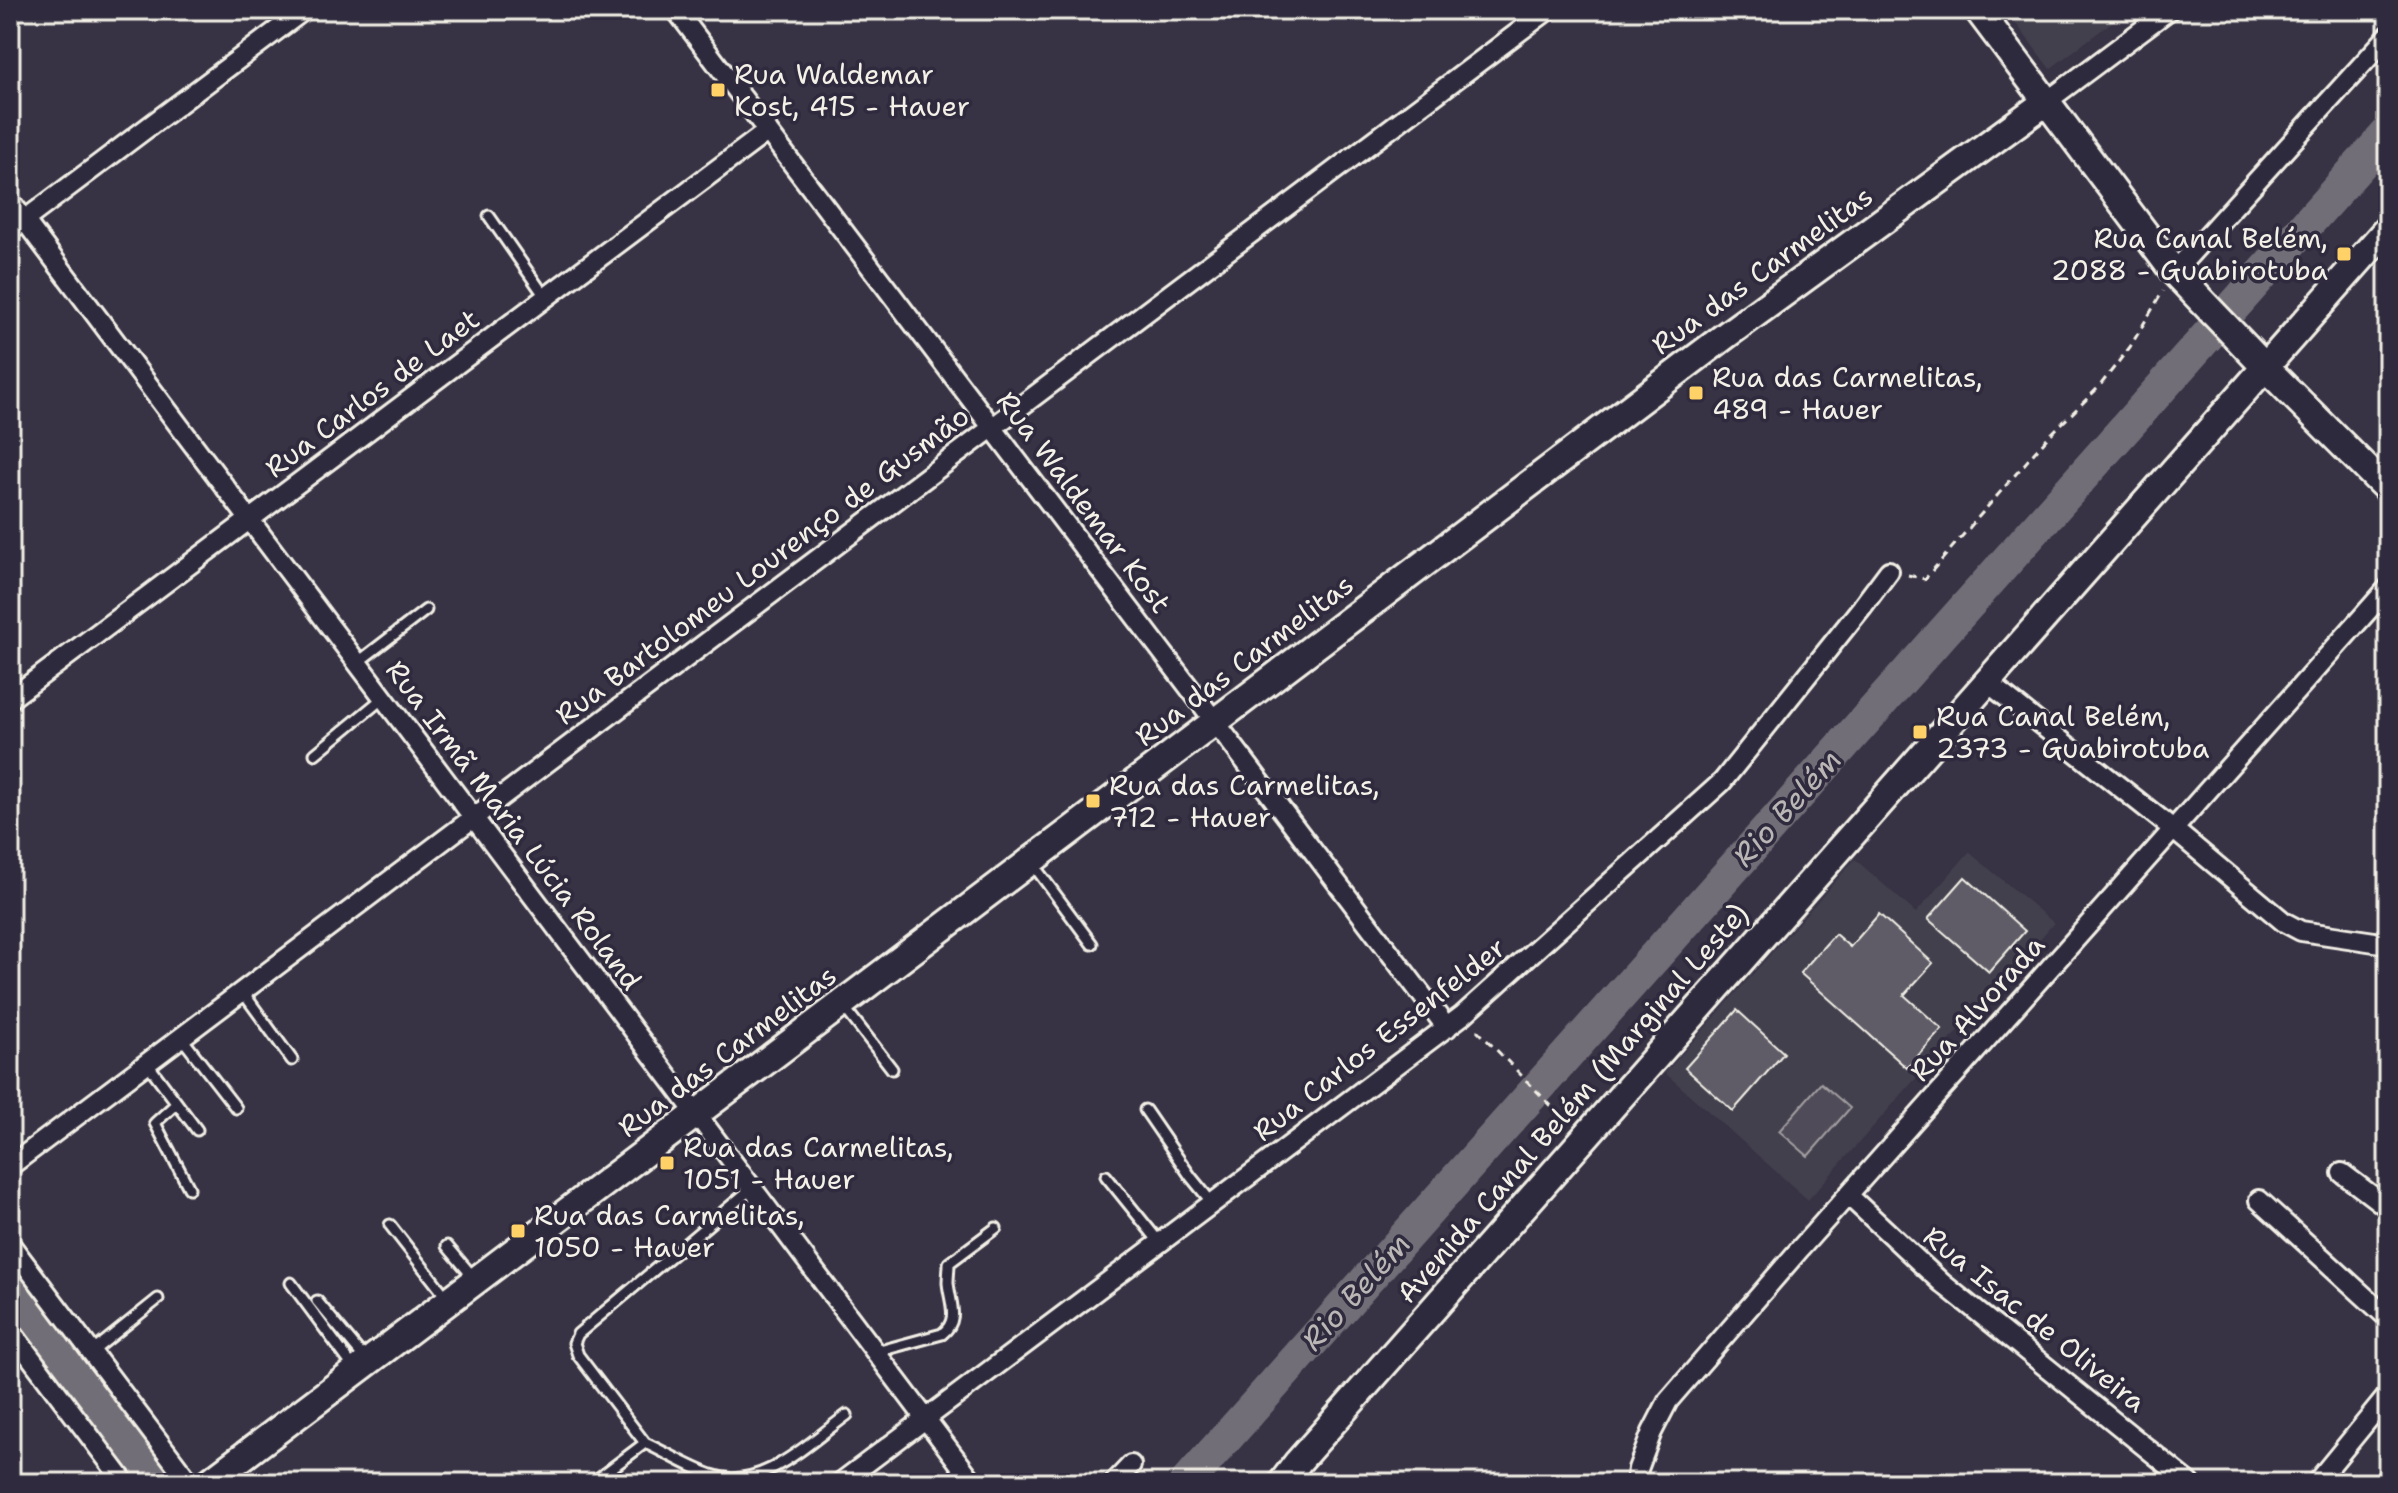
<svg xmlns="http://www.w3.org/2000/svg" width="2398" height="1493" font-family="'Shantell Sans',sans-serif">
	<rect width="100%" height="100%" fill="#373244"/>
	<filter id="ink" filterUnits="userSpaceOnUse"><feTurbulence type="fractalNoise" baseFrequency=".0125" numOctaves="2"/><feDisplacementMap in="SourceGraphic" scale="16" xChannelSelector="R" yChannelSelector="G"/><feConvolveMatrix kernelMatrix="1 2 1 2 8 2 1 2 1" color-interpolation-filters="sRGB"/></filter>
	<g filter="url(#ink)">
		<!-- built -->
		<path fill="#433f4e" d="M 2006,10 L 2128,10 L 2050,69 Z
			M 1969,852 L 2054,923 L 1808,1200 L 1665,1073 L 1855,859 L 1916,913 Z"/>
		<!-- green -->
		<path fill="#504b59" stroke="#a29ea0" stroke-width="2" d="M 1821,1083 L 1850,1108 L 1808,1156 L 1779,1131 Z"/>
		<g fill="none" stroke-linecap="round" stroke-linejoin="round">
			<!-- river -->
			<path stroke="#726e77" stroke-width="34" d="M 10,1290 L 154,1483
				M 1186,1483 L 2388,133"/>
		</g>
		<!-- building -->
		<path fill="#5f5c67" stroke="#f4f1e8" stroke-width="2" d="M 1965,877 L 2025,931 L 1989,972 L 1928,919 Z
			M 1879,914 L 1933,963 L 1904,995 L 1942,1029 L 1907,1068 L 1800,973 L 1835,934 L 1850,947 Z
			M 1737,1010 L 1784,1053 L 1733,1111 L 1685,1068 Z"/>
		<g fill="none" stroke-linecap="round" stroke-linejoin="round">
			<defs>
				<path id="lane" d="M 489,216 L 546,298
					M 357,663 L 426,610
					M 315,754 L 383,698
					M 1032,863 L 1092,944
					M 242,991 L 292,1060
					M 844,1007 L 892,1069
					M 181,1037 L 236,1108
					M 147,1063 L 197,1130
					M 177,1103 L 155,1123 L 189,1188
					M 1145,1110 L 1191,1177 L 1213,1204
					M 1106,1176 L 1160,1243
					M 390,1225 L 447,1298
					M 447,1246 L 474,1278
					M 291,1283 L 354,1368
					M 317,1301 L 366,1360
					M 92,1352 L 158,1299
					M 876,1352 L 942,1334 C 960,1320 950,1303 948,1283 C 948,1277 949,1269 949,1263 L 996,1228
					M 645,1443 C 667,1453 689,1467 712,1475 C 760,1493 811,1441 847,1415
					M 592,1483 L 645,1443 L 578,1355 L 574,1343 L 578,1334 L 752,1188"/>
				<path id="street" d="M 676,10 L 1447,1028
					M 2046,102 L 2169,10
					M 10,201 L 974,1483
					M 10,231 L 304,10
					M 2174,272 L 2388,36
					M 1987,682 L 2173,829 L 2284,922 L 2301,931 L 2388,944
					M 10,699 L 768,131
					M 10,1166 L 1548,10
					M 2342,1173 L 2388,1208
					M 1848,1195 L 1942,1283 L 2190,1483
					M 2259,1200 L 2388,1318
					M 10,1244 L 190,1483
					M 10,1330 L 125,1483
					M 840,1483 L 1463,1015 L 1722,782 L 1862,607 L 1889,571
					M 1114,1483 L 1131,1465
					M 1636,1483 L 1638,1469 L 1652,1432 L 1668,1401 L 1798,1251 L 2388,588
					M 2316,1483 L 2388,1395"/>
				<path id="secondary" d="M 1978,10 L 2174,272 L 2265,367 L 2388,490
					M 208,1483 L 1725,336 L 2046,102
					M 1282,1483 L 1298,1462 L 2388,228"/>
			</defs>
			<!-- lane casing -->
			<use href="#lane" stroke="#f4f1e8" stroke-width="15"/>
			<!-- street casing -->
			<use href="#street" stroke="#f4f1e8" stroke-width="24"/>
			<!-- secondary casing -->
			<use href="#secondary" stroke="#f4f1e8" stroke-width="32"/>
			<!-- path -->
			<path stroke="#f4f1e8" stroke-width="3" stroke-dasharray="8 6" stroke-linecap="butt" d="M 1908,575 L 1925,579 L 2047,438 L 2098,388 L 2130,347 L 2163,291
				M 1477,1030 L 1567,1122"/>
			<!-- lane -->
			<use href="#lane" stroke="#2f2a3d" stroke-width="9"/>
			<!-- street -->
			<use href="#street" stroke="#2f2a3d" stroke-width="18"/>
			<!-- secondary -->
			<use href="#secondary" stroke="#2f2a3d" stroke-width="26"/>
		</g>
	</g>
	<!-- markers -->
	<g fill="#ffd166" stroke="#2f2a3d" stroke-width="3">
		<rect x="710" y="82" width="16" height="16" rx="4"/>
		<rect x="2336" y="246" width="16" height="16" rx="4"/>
		<rect x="1688" y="385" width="16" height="16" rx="4"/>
		<rect x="1912" y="724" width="16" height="16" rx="4"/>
		<rect x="1085" y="793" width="16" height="16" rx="4"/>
		<rect x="659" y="1155" width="16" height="16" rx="4"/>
		<rect x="510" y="1223" width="16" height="16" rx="4"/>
	</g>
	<g text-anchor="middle" stroke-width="7" stroke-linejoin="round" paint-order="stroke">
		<!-- poi labels -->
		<g font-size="28" fill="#f4f1e8" stroke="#2f2a3d" text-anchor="start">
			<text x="734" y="84">Rua Waldemar<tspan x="734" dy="32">Kost, 415 - Hauer</tspan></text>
			<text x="2328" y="248" text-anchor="end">Rua Canal Belém,<tspan x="2328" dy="32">2088 - Guabirotuba</tspan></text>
			<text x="1712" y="387">Rua das Carmelitas,<tspan x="1712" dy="32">489 - Hauer</tspan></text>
			<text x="1936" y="726">Rua Canal Belém,<tspan x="1936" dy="32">2373 - Guabirotuba</tspan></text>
			<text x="1109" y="795">Rua das Carmelitas,<tspan x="1109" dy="32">712 - Hauer</tspan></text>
			<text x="683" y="1157">Rua das Carmelitas,<tspan x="683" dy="32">1051 - Hauer</tspan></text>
			<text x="534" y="1225">Rua das Carmelitas,<tspan x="534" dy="32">1050 - Hauer</tspan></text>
		</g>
		<!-- street labels -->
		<g font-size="28" fill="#f4f1e8" stroke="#2f2a3d">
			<text transform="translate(1762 270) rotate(-36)" y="10">Rua das Carmelitas</text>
			<text transform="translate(372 393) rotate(-37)" y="10">Rua Carlos de Laet</text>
			<text transform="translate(1084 502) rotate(53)" y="10">Rua Waldemar Kost</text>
			<text transform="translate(762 565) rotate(-37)" y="10">Rua Bartolomeu Lourenço de Gusmão</text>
			<text transform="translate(1244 660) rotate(-37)" y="10">Rua das Carmelitas</text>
			<text transform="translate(514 825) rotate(53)" y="10">Rua Irmã Maria Lúcia Roland</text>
			<text transform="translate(1977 1008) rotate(-48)" y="10">Rua Alvorada</text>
			<text transform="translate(1379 1039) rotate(-38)" y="10">Rua Carlos Essenfelder</text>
			<text transform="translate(727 1051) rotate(-37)" y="10">Rua das Carmelitas</text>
			<text transform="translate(1572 1103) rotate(-49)" y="10">Avenida Canal Belém (Marginal Leste)</text>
			<text transform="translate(2035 1319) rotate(39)" y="10">Rua Isac de Oliveira</text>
		</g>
		<!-- water labels -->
		<g font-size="30" font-style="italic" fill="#bab6b5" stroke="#2f2a3d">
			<text transform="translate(1787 808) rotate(-48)" y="10">Rio Belém</text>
			<text transform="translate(1356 1292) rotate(-48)" y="10">Rio Belém</text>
		</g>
	</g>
	<!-- margin -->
	<rect width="2398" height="1493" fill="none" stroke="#2f2a3d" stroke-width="40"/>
	<rect x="20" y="20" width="2358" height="1453" fill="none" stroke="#f4f1e8" stroke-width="3" filter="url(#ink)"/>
</svg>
